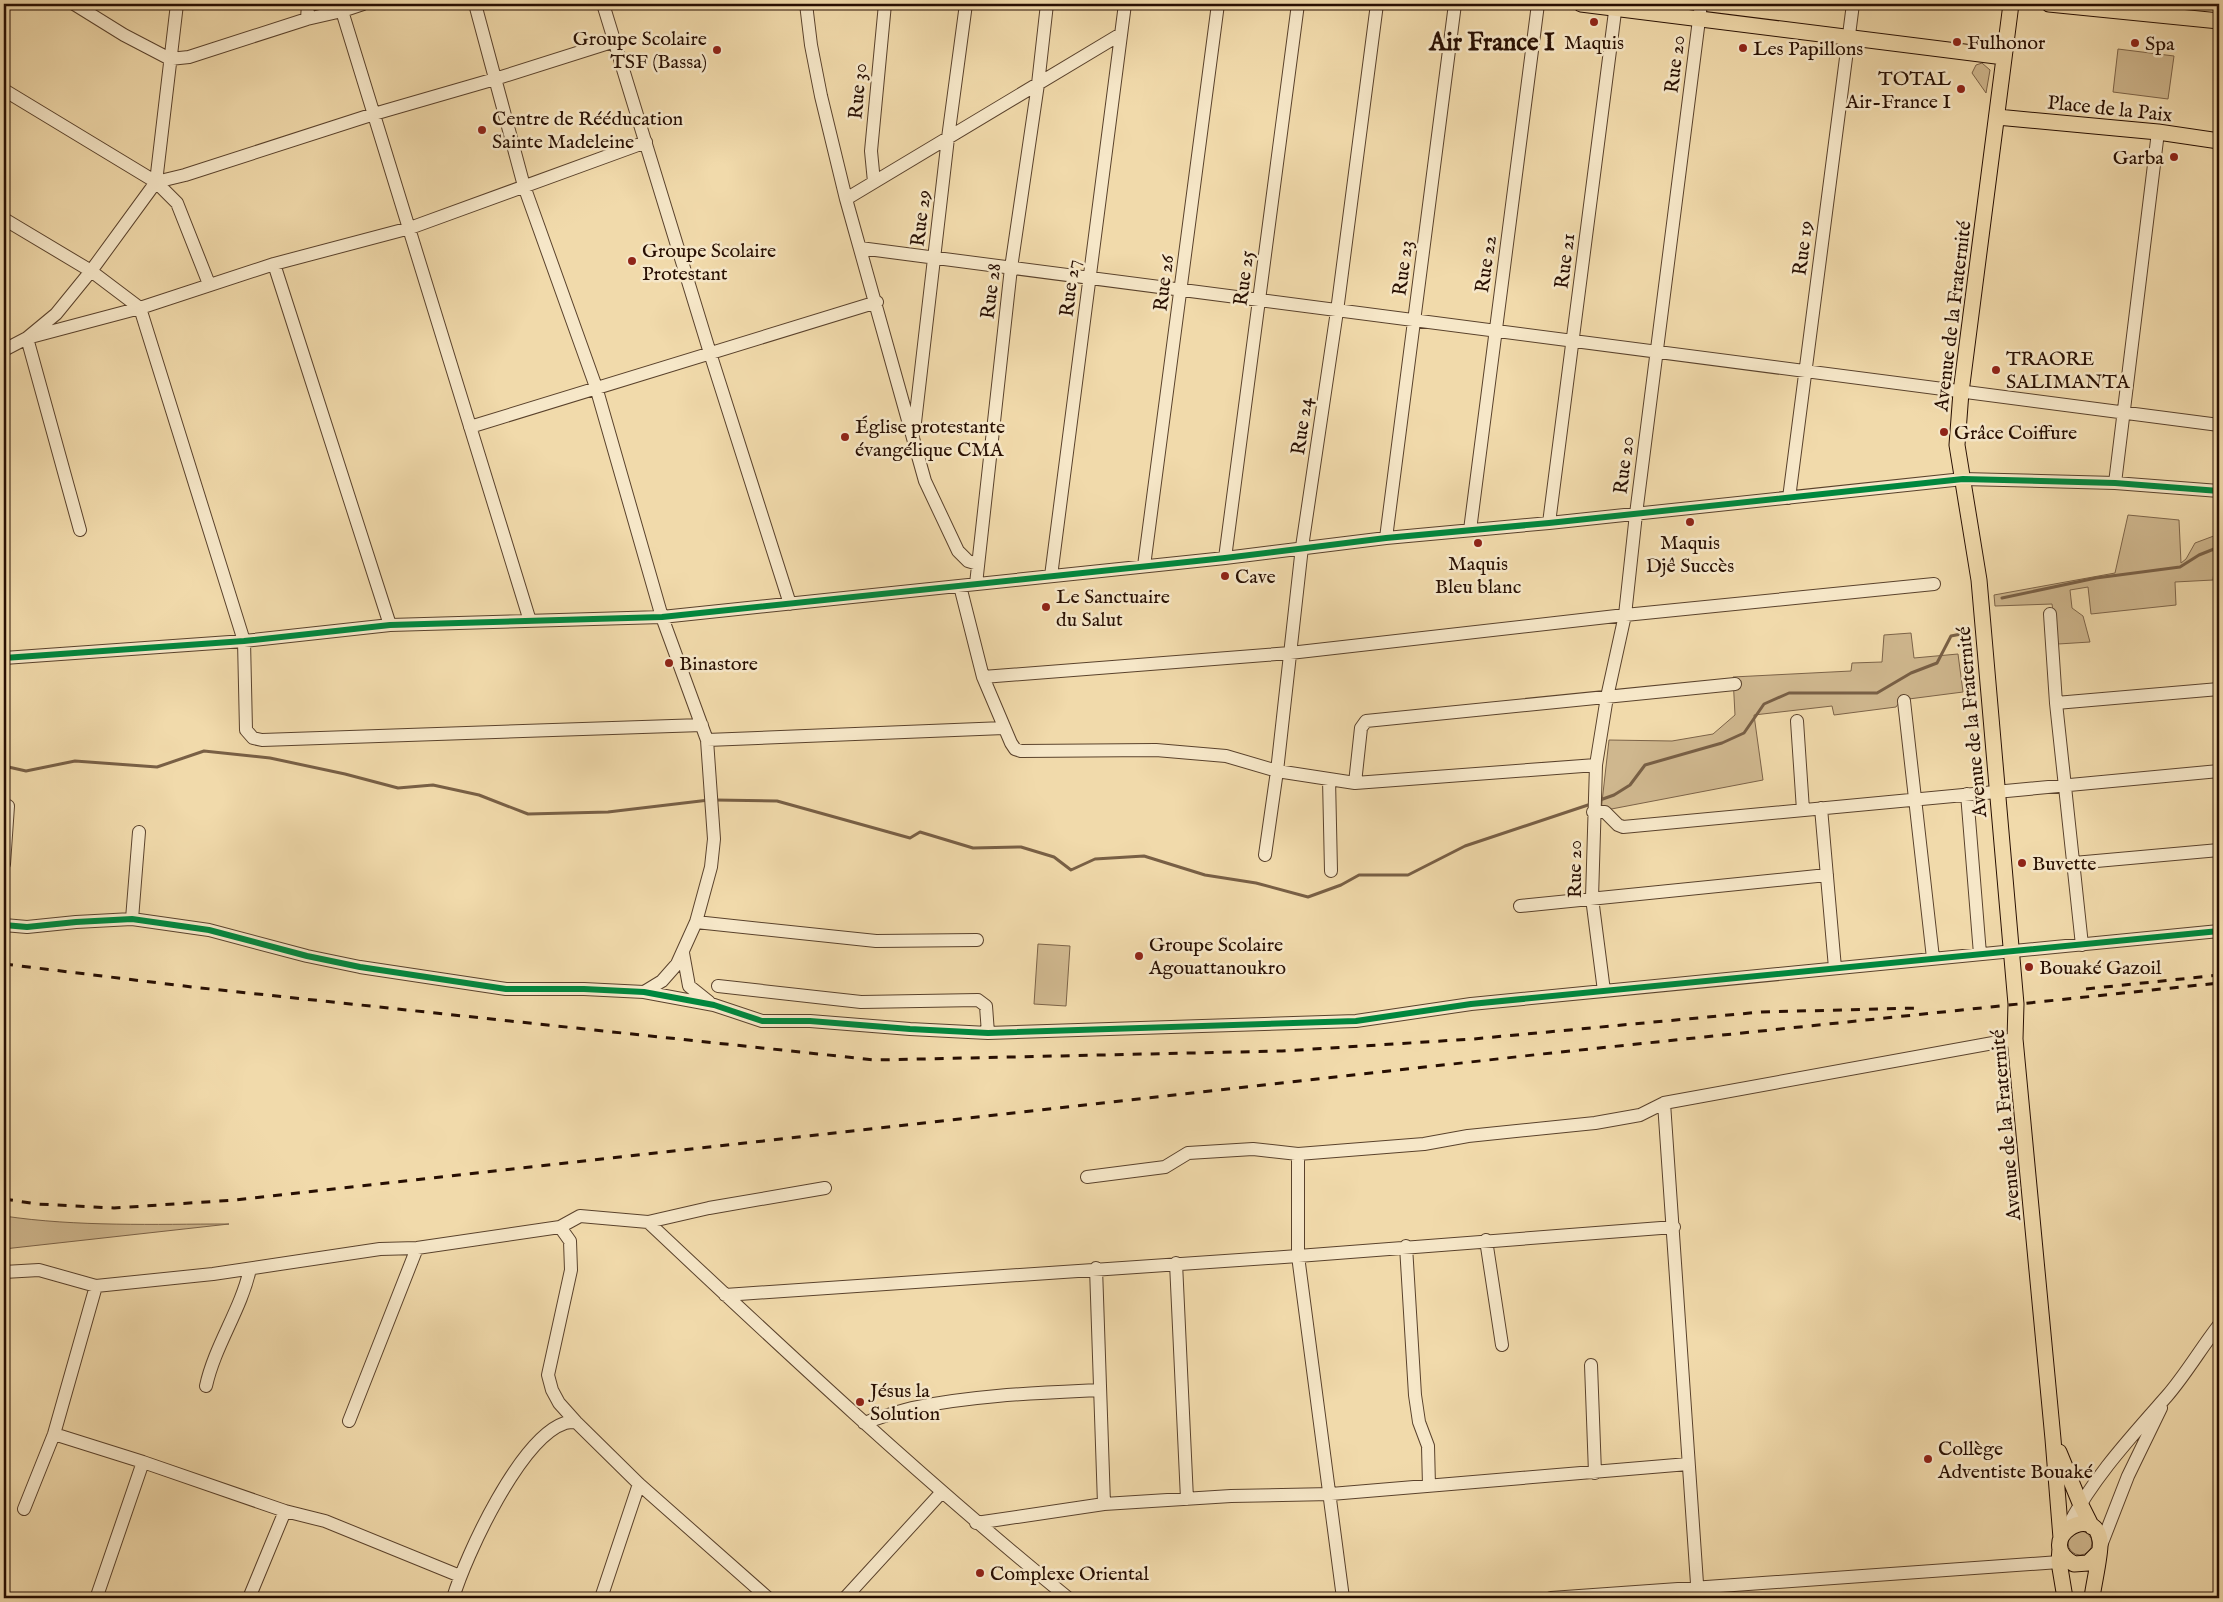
<svg xmlns="http://www.w3.org/2000/svg" width="2223" height="1602" font-family="'IM FELL English',serif">
	<rect width="100%" height="100%" fill="#f1daab"/>
	<filter id="stains"><feTurbulence type="fractalNoise" baseFrequency=".004" numOctaves="4"/><feColorMatrix values="0 0 0 0 .2 0 0 0 0 .09 0 0 0 0 .02 0 0 0 .5 -.17"/></filter>
	<radialGradient id="worn" r=".72"><stop offset=".6" stop-color="#630" stop-opacity="0"/><stop offset="1" stop-color="#630" stop-opacity=".3"/></radialGradient>
	<!-- green -->
	<path fill="#cfb78e" stroke="#7c6348" d="M 2118,49 L 2174,56 L 2168,99 L 2113,92 Z
		M 1982,63 L 1990,70 L 1986,93 L 1972,73 L 1976,65 Z
		M 2128,515 L 2179,520 L 2181,563 L 2186,559 L 2195,543 L 2219,534 L 2219,552 L 2216,553 L 2213,580 L 2175,582 L 2176,605 L 2091,614 L 2088,587 L 2070,590 L 2072,608 L 2083,616 L 2090,642 L 2058,644 L 2052,604 L 1995,606 L 1994,595 L 2115,573 Z
		M 1911,633 L 1914,658 L 1958,654 L 1963,692 L 1901,700 L 1896,707 L 1834,715 L 1832,706 L 1754,715 L 1763,780 L 1601,811 L 1609,740 L 1672,741 L 1713,734 L 1735,715 L 1733,677 L 1851,671 L 1852,663 L 1882,662 L 1884,635 Z
		M 1038,944 L 1070,946 L 1066,1006 L 1034,1004 Z
		M 4,1216 C 78,1227 154,1224 229,1224 L 4,1249 Z
		M2068 1543a12 12 0 1 1 24 0a12 12 0 1 1-24 0Z"/>
	<g fill="none" stroke-linecap="round" stroke-linejoin="round">
		<!-- stream -->
		<path stroke="#785f45" stroke-width="3" d="M 2002,598 L 2096,578 L 2180,567 L 2199,555 L 2219,547
			M 4,766 L 26,771 L 75,761 L 157,767 L 204,751 L 270,758 L 345,774 L 398,788 L 433,785 L 479,795 L 528,814 L 608,812 L 709,800
			M 715,800 L 777,801 L 910,838 L 920,832 L 973,848 L 1021,847 L 1054,857 L 1071,870 L 1095,859 L 1144,856 L 1205,875 L 1256,883 L 1308,897 L 1341,885 L 1359,875 L 1408,875 L 1465,846 L 1588,805
			M 1600,800 L 1614,795 L 1630,785 L 1645,765 L 1722,743 L 1744,733 L 1764,704 L 1789,693 L 1877,693 L 1911,673 L 1937,663 L 1951,636 L 1961,634"/>
		<defs>
			<path id="minor" d="M 74,4 L 124,35 L 170,59 L 189,57 L 307,19 L 342,11 L 363,4
				M 475,4 L 524,186 L 596,387 L 662,617 L 707,740 L 714,839 L 711,867 L 696,922 L 677,964 L 662,981 L 644,992
				M 603,4 L 710,353 L 790,604
				M 806,4 L 811,45 L 821,96 L 846,199 L 925,481 L 958,551 L 968,561 L 978,564
				M 342,11 L 530,621
				M 2170,15 L 2171,4
				M 307,19 L 308,4
				M 4,90 L 156,182 L 185,175 L 374,114 L 495,79 L 615,41
				M 156,182 L 177,203 L 209,284
				M 874,182 L 871,151 L 885,4
				M 846,199 L 1121,34
				M 4,219 L 91,271 L 140,308 L 244,641 L 246,730 L 253,738 L 262,740 L 702,725
				M 860,248 L 2219,425
				M 274,264 L 390,625
				M 4,350 L 27,338 L 140,308 L 274,264 L 410,228 L 646,142
				M 470,427 L 877,302
				M 914,431 L 948,138 L 966,4
				M 2115,483 L 2158,132
				M 1789,498 L 1853,4
				M 1549,523 L 1616,4
				M 80,530 L 27,338 L 56,314 L 91,271 L 156,182 L 177,4
				M 1470,530 L 1538,4
				M 1386,538 L 1455,4
				M 1225,558 L 1298,4
				M 1144,566 L 1218,4
				M 1051,576 L 1125,4
				M 976,584 L 1011,268 L 1038,84 L 1047,4
				M 960,586 L 983,677 L 1011,743 L 1015,749 L 1021,751 L 1156,750 L 1226,756 L 1277,771 L 1355,783 L 1596,765
				M 2050,614 L 2056,703 L 2082,945
				M 4,658 L 244,641 L 390,625 L 662,617 L 1225,558 L 1386,538 L 1549,523 L 1963,479 L 2115,483 L 2219,491
				M 983,677 L 1290,653 L 1625,615 L 1934,584
				M 1904,701 L 1933,958
				M 2056,703 L 2219,689
				M 1797,721 L 1803,810
				M 707,740 L 1004,728
				M 1329,779 L 1331,871
				M 1355,783 L 1361,728 L 1366,721 L 1735,684
				M 1967,794 L 1980,954
				M 1821,808 L 1835,968
				M 1593,812 L 1605,812 L 1618,825 L 1623,827 L 2219,771
				M 1265,855 L 1277,771 L 1302,547 L 1337,311 L 1377,4
				M 2074,863 L 2219,850
				M 4,864 L 8,806
				M 1520,906 L 1827,875
				M 132,919 L 139,832
				M 696,922 L 876,941 L 977,940
				M 4,925 L 27,927 L 76,922 L 132,919 L 209,930 L 307,956 L 360,967 L 506,989 L 584,989 L 644,992 L 714,1005 L 762,1021 L 810,1021 L 910,1029 L 988,1033 L 1356,1021 L 1471,1004 L 2219,931
				M 683,953 L 689,986 L 709,1002
				M 718,986 L 861,1002 L 978,1000 L 986,1006 L 988,1033
				M 1604,991 L 1592,898 L 1596,765 L 1607,697 L 1625,615 L 1636,514 L 1701,4
				M 1664,1103 L 1698,1598
				M 1087,1177 L 1165,1167 L 1188,1153 L 1253,1149 L 1298,1154
				M 648,1222 C 785,1351 922,1479 1068,1598
				M 560,1227 L 570,1241 L 571,1270 L 548,1375 L 552,1390 L 559,1403 L 576,1422 L 639,1484 L 768,1598
				M 1486,1240 L 1502,1345
				M 1406,1246 L 1415,1395 L 1419,1422 L 1428,1446 L 1429,1486
				M 1176,1263 L 1187,1499
				M 1096,1268 L 1104,1504
				M 4,1272 L 39,1270 L 96,1286 L 213,1274 L 380,1249 L 417,1248 L 560,1227 L 580,1216 L 648,1222 L 709,1208 L 825,1188
				M 725,1295 L 1298,1256 L 1674,1227
				M 1591,1365 L 1595,1473
				M 206,1386 C 215,1345 241,1310 250,1269
				M 349,1421 L 417,1248
				M 864,1423 C 879,1418 895,1412 912,1408 C 973,1395 1037,1393 1100,1390
				M 54,1434 L 143,1462 L 285,1511 L 325,1521 L 460,1576
				M 24,1509 L 54,1434 L 96,1286
				M 976,1523 L 1104,1504 L 1231,1496 L 1331,1494 L 1688,1464
				M 2066,1530 C 2091,1480 2130,1438 2167,1396 C 2186,1374 2201,1348 2219,1325
				M 2100,1548 L 2128,1476 L 2161,1408
				M 99,1598 L 98,1593 L 143,1462
				M 249,1598 L 285,1511
				M 453,1598 C 466,1555 520,1438 565,1423 C 568,1422 573,1422 576,1422
				M 601,1598 L 639,1484
				M 845,1598 L 941,1493
				M 1343,1598 L 1298,1256 L 1298,1154 L 1424,1144 L 1468,1136 L 1595,1123 L 1640,1115 L 1664,1103 L 2015,1039
				M 1551,1598 L 2059,1562"/>
			<path id="major" d="M 1581,4 L 2004,57
				M 2011,4 L 1961,392 L 1957,445 L 1979,580 L 2016,1004 L 2015,1039 L 2053,1439 L 2061,1538
				M 2049,4 L 2219,21
				M 1997,117 L 2158,132 L 2219,141
				M 2059,1452 L 2080,1503 L 2092,1527
				M 2060,1548 L 2059,1562 L 2065,1598
				M 2092,1598 C 2093,1587 2102,1549 2100,1540 C 2094,1501 2032,1541 2074,1564 L 2088,1563 L 2098,1553"/>
		</defs>
		<!-- minor casing -->
		<use href="#minor" stroke="#5a422c" stroke-width="14"/>
		<!-- major casing -->
		<use href="#major" stroke="#280f02" stroke-width="17"/>
		<!-- minor -->
		<use href="#minor" stroke="#f6e7c8" stroke-width="12"/>
		<!-- major -->
		<use href="#major" stroke="#f1daab" stroke-width="15"/>
		<!-- rail -->
		<path stroke="#280f02" stroke-width="3" stroke-dasharray="9 9" stroke-linecap="butt" d="M 4,964 L 192,987 L 875,1060 L 1282,1051 L 1473,1039 L 1761,1012 L 1919,1008
			M 2086,989 L 2219,975
			M 4,1199 L 37,1204 L 114,1208 L 235,1200 L 1542,1054 L 2219,983"/>
		<defs>
			<path id="cycleway" d="M 4,658 L 244,641 L 390,625 L 662,617 L 1225,558 L 1386,538 L 1549,523 L 1963,479 L 2115,483 L 2219,491
				M 4,925 L 27,927 L 76,922 L 132,919 L 209,930 L 307,956 L 360,967 L 506,989 L 584,989 L 644,992 L 714,1005 L 762,1021 L 810,1021 L 910,1029 L 988,1033 L 1356,1021 L 1471,1004 L 2219,931"/>
		</defs>
		<!-- cycleway casing -->
		<use href="#cycleway" stroke="#f6e7c8" stroke-width="9"/>
		<!-- cycleway -->
		<use href="#cycleway" stroke="#00873e" stroke-width="6"/>
	</g>
	<!-- markers -->
	<g fill="#8f2418" stroke="#f6e7c8" stroke-width="2">
		<circle cx="1594" cy="22" r="5"/>
		<circle cx="1957" cy="42" r="5"/>
		<circle cx="2135" cy="43" r="5"/>
		<circle cx="1743" cy="48" r="5"/>
		<circle cx="717" cy="50" r="5"/>
		<circle cx="1961" cy="89" r="5"/>
		<circle cx="482" cy="130" r="5"/>
		<circle cx="2174" cy="157" r="5"/>
		<circle cx="632" cy="261" r="5"/>
		<circle cx="1996" cy="370" r="5"/>
		<circle cx="1944" cy="432" r="5"/>
		<circle cx="845" cy="437" r="5"/>
		<circle cx="1690" cy="522" r="5"/>
		<circle cx="1478" cy="543" r="5"/>
		<circle cx="1225" cy="576" r="5"/>
		<circle cx="1046" cy="607" r="5"/>
		<circle cx="669" cy="663" r="5"/>
		<circle cx="2022" cy="863" r="5"/>
		<circle cx="1139" cy="956" r="5"/>
		<circle cx="2029" cy="967" r="5"/>
		<circle cx="860" cy="1402" r="5"/>
		<circle cx="1928" cy="1459" r="5"/>
		<circle cx="980" cy="1573" r="5"/>
	</g>
	<g text-anchor="middle" stroke-width="5" stroke-linejoin="round" paint-order="stroke">
		<!-- poi labels -->
		<g font-size="20" fill="#280f02" stroke="#f6e7c8" text-anchor="start">
			<text x="707" y="45" text-anchor="end">Groupe Scolaire<tspan x="707" dy="23">TSF (Bassa)</tspan></text>
			<text x="1594" y="49" text-anchor="middle">Maquis</text>
			<text x="1967" y="49">Fulhonor</text>
			<text x="2145" y="50">Spa</text>
			<text x="1753" y="55">Les Papillons</text>
			<text x="1951" y="85" text-anchor="end">TOTAL<tspan x="1951" dy="23">Air-France I</tspan></text>
			<text x="492" y="125">Centre de Rééducation<tspan x="492" dy="23">Sainte Madeleine</tspan></text>
			<text x="2164" y="164" text-anchor="end">Garba</text>
			<text x="642" y="257">Groupe Scolaire<tspan x="642" dy="23">Protestant</tspan></text>
			<text x="2006" y="365">TRAORE<tspan x="2006" dy="23">SALIMANTA</tspan></text>
			<text x="855" y="433">Église protestante<tspan x="855" dy="23">évangélique CMA</tspan></text>
			<text x="1954" y="439">Grâce Coiffure</text>
			<text x="1690" y="549" text-anchor="middle">Maquis<tspan x="1690" dy="23">Djê Succès</tspan></text>
			<text x="1478" y="570" text-anchor="middle">Maquis<tspan x="1478" dy="23">Bleu blanc</tspan></text>
			<text x="1235" y="583">Cave</text>
			<text x="1056" y="603">Le Sanctuaire<tspan x="1056" dy="23">du Salut</tspan></text>
			<text x="679" y="670">Binastore</text>
			<text x="2032" y="870">Buvette</text>
			<text x="1149" y="951">Groupe Scolaire<tspan x="1149" dy="23">Agouattanoukro</tspan></text>
			<text x="2039" y="974">Bouaké Gazoil</text>
			<text x="870" y="1397">Jésus la<tspan x="870" dy="23">Solution</tspan></text>
			<text x="1938" y="1455">Collège<tspan x="1938" dy="23">Adventiste Bouaké</tspan></text>
			<text x="990" y="1580">Complexe Oriental</text>
		</g>
		<!-- street labels -->
		<g font-size="20" fill="#280f02" stroke="#f6e7c8">
			<text transform="translate(1674 64) rotate(-83)" y="7">Rue 20</text>
			<text transform="translate(857 91) rotate(-85)" y="7">Rue 30</text>
			<text transform="translate(2110 108) rotate(6)" y="7">Place de la Paix</text>
			<text transform="translate(920 218) rotate(-83)" y="7">Rue 29</text>
			<text transform="translate(1802 248) rotate(-83)" y="7">Rue 19</text>
			<text transform="translate(1564 261) rotate(-83)" y="7">Rue 21</text>
			<text transform="translate(1485 264) rotate(-82)" y="7">Rue 22</text>
			<text transform="translate(1402 268) rotate(-83)" y="7">Rue 23</text>
			<text transform="translate(1243 278) rotate(-83)" y="7">Rue 25</text>
			<text transform="translate(1163 283) rotate(-83)" y="7">Rue 26</text>
			<text transform="translate(1069 288) rotate(-83)" y="7">Rue 27</text>
			<text transform="translate(990 291) rotate(-83)" y="7">Rue 28</text>
			<text transform="translate(1952 316) rotate(-83)" y="7">Avenue de la Fraternité</text>
			<text transform="translate(1301 426) rotate(-82)" y="7">Rue 24</text>
			<text transform="translate(1623 465) rotate(-83)" y="7">Rue 20</text>
			<text transform="translate(1971 722) rotate(-95)" y="7">Avenue de la Fraternité</text>
			<text transform="translate(1574 869) rotate(-90)" y="7">Rue 20</text>
			<text transform="translate(2005 1125) rotate(-95)" y="7">Avenue de la Fraternité</text>
		</g>
		<!-- district labels -->
		<g font-size="25" font-weight="bold" fill="#280f02" stroke="#f6e7c8">
			<text x="1492" y="50">Air France I</text>
		</g>
	</g>
	<!-- margin -->
	<rect width="2223" height="1602" fill="none" stroke="#f1daab" stroke-width="20"/>
	<rect x="5" y="5" width="2213" height="1592" fill="none" stroke="#280f02" stroke-width="2.5"/>
	<rect x="10" y="10" width="2203" height="1582" fill="none" stroke="#280f02"/>
	<rect width="100%" height="100%" filter="url(#stains)"/>
	<rect width="100%" height="100%" fill="url(#worn)"/>
</svg>
